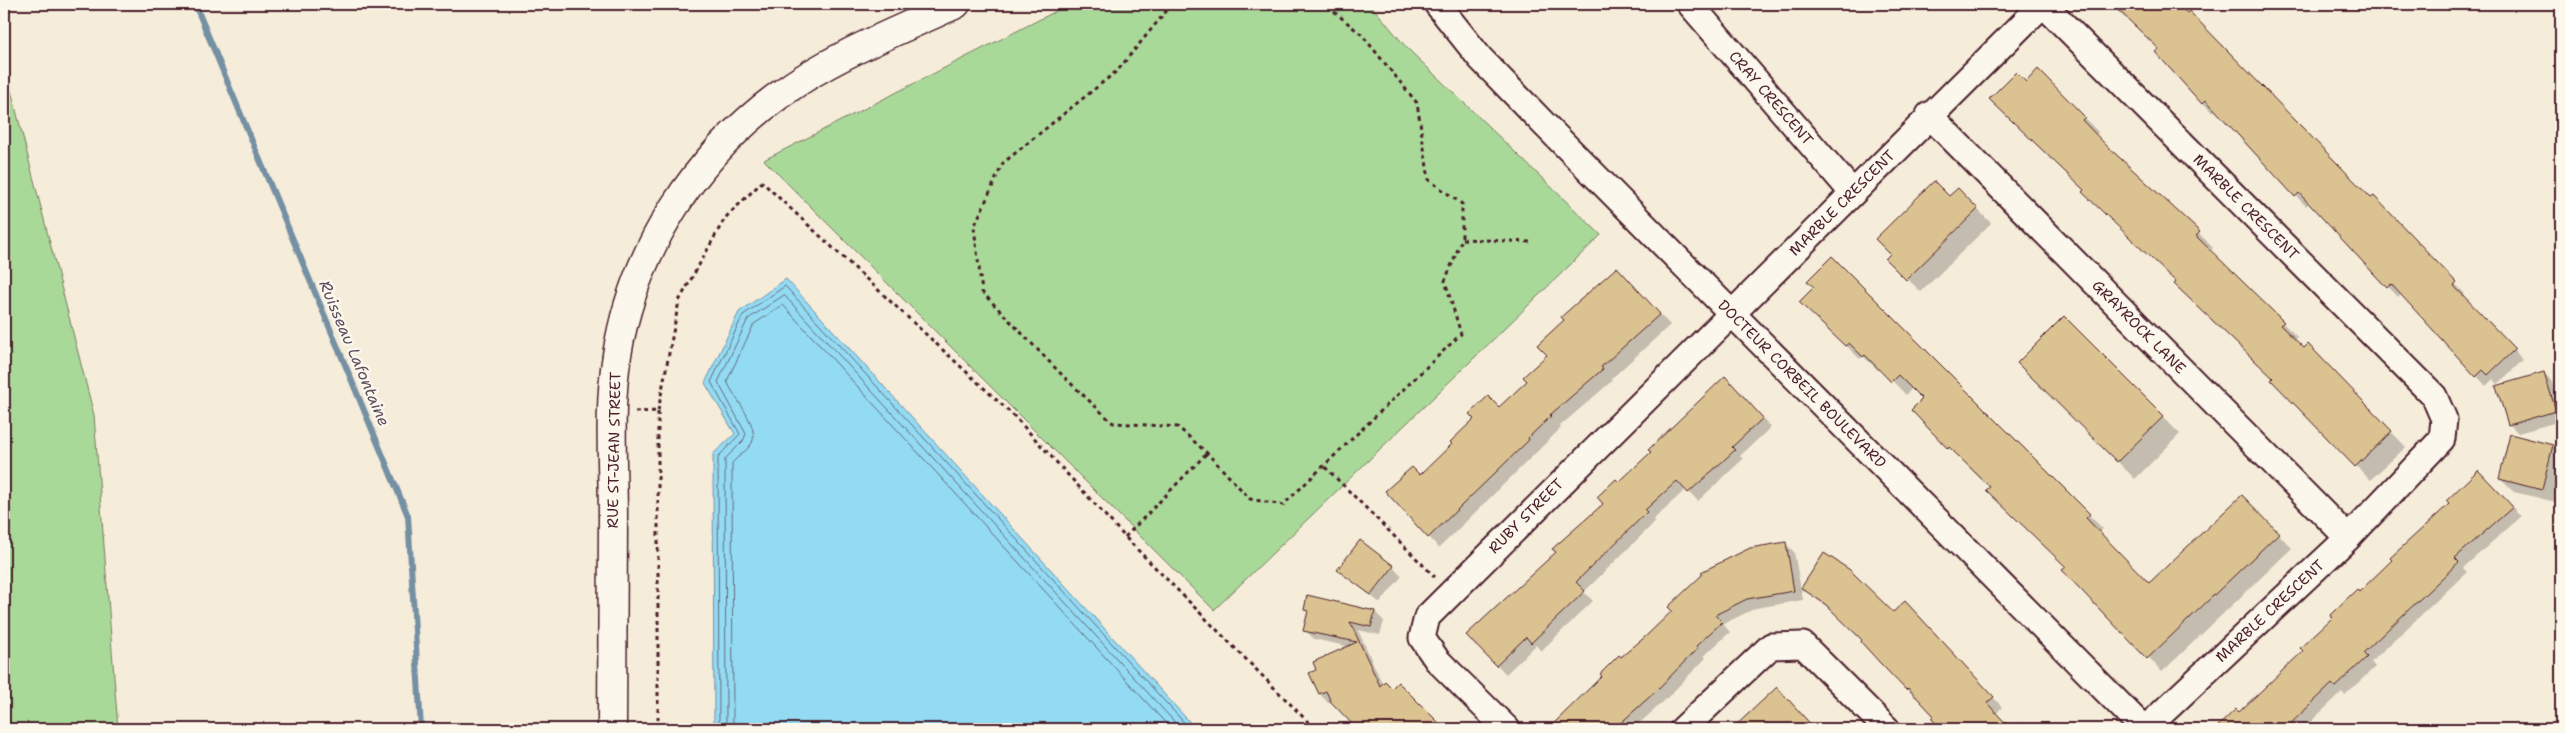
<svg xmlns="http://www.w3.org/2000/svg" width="2565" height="733" font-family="'Shantell Sans',sans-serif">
	<rect width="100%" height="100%" fill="#f5ecda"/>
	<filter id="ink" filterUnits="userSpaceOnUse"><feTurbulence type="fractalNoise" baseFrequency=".02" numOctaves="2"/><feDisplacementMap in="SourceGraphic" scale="10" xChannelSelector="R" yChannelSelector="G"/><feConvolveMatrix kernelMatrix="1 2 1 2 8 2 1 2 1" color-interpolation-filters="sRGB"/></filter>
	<g filter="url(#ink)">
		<!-- green -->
		<path fill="#a9d999" stroke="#7a7c62" d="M 1070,4 L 1370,4 L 1406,47 L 1601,235 L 1214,610 L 764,160 Z
			M 4,63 L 94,415 L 118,729 L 4,729 Z"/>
		<!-- water -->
		<path fill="#92dbf3" stroke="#7590a3" d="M 786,279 L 1196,729 L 714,729 L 713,454 L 735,434 L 705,383 L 739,312 Z"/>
		<!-- shadow -->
		<path fill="#0003" d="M 2109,4 L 2175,4 L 2371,200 L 2383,207 L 2465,294 L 2463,296 L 2523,360 L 2498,384 L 2493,379 L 2486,386 L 2401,294 L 2398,297 L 2309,202 L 2306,206 L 2296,196 L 2216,109 L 2213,112 L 2203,103 L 2160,49 L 2127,16 L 2125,18 Z
			M 2038,71 L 2098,132 L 2096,135 L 2110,150 L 2213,247 L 2210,251 L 2297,337 L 2294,340 L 2304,349 L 2322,360 L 2406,447 L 2370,480 L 2273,380 L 2274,378 L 2086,190 L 2026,83 Z
			M 1958,190 L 1991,223 L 1921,292 L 1887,259 Z
			M 1832,257 L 2103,529 L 2099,532 L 2149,585 L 2242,497 L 2292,548 L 2162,672 L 2067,567 L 1913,410 L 1924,399 L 1912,388 L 1906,395 L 1880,368 L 1878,370 L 1863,356 L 1860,359 L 1801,302 L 1816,287 Z
			M 1627,279 L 1670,325 L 1611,379 L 1612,381 L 1560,426 L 1561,428 L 1439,548 L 1429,537 L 1420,476 L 1529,381 Z
			M 2064,318 L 2180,434 L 2135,479 L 2019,363 Z
			M 2544,373 L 2553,382 L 2561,411 L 2561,421 L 2518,433 L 2509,424 Z
			M 1734,387 L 1771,427 L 1740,456 L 1743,459 L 1698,501 L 1686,489 L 1653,520 L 1655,522 L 1584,592 L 1593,601 L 1541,651 L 1536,645 L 1506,674 L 1468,635 L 1557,552 L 1605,504 L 1619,483 Z
			M 2553,446 L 2561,455 L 2561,479 L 2556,502 L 2514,492 L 2500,479 Z
			M 2487,481 L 2521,516 L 2463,568 L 2467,572 L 2371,662 L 2375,667 L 2345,695 L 2342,692 L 2303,729 L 2217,729 L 2236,711 L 2239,714 L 2305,651 L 2359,594 Z
			M 1785,543 L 1794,552 L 1803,600 L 1756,608 L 1723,624 L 1730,632 L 1704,656 L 1706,658 L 1664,701 L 1633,729 L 1565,729 L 1558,721 L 1621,659 Z
			M 1393,567 L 1402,576 L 1380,603 L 1339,570 Z
			M 1803,588 L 1893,613 L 1915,612 L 2002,707 L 1996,714 L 2010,729 L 1943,729 L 1933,718 L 1936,716 L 1918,697 L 1916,698 L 1907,689 L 1864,641 L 1836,614 Z
			M 1305,610 L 1375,612 L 1384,621 L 1380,635 L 1358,630 L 1383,685 L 1392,690 L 1398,684 L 1443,729 L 1359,729 L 1332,701 L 1328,703 L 1320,694 L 1350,647 L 1314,639 L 1305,630 L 1309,613 Z
			M 1786,697 L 1815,729 L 1744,729 L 1739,724 Z
			M 2018,722 L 2025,729 L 2011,729 Z"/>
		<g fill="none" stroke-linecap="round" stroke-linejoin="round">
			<!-- shore -->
			<path stroke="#676a7b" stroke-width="1" d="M 719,729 L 718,457 L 740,434 L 711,382 L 743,315 L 785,286 L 1190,729
				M 726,729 L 725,459 L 743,441 L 746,434 L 718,382 L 748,319 L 784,295 L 1181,729
				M 733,729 L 732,463 C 738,456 747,451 752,443 C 760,425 733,397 727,381 L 754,324 L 783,305 L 1171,729"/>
			<!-- stream -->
			<path stroke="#7590a3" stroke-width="6" d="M 195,4 L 408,516 L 421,729"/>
		</g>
		<!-- building -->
		<path fill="#dbc291" stroke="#4a1f2b" d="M 2112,4 L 2177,4 L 2187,13 L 2189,11 L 2371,198 L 2374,196 L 2457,283 L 2454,286 L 2515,349 L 2488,375 L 2483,370 L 2476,377 L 2391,284 L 2387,288 L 2299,193 L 2295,197 L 2206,100 L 2202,104 L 2155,52 L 2159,49 Z
			M 2038,69 L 2085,117 L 2082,120 L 2107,146 L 2200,232 L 2196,236 L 2284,322 L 2280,325 L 2304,348 L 2308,344 L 2392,431 L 2355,467 L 2271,380 L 2273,378 L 2174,284 L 2176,282 L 2082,192 L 2084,190 L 1989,99 L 2016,72 L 2026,82 Z
			M 1934,181 L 1949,196 L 1958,188 L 1978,209 L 1906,280 L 1885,259 L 1890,254 L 1875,239 Z
			M 1832,256 L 2090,514 L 2086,518 L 2149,583 L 2242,495 L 2279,533 L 2147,659 L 2062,570 L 2066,567 L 1986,490 L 1990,487 L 1949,447 L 1948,449 L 1911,410 L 1922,399 L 1898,375 L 1891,382 L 1865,355 L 1863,357 L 1849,343 L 1845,346 L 1799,302 L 1814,287 L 1807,281 Z
			M 1617,267 L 1660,314 L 1601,367 L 1603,369 L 1550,415 L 1551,416 L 1528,438 L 1529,440 L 1428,538 L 1385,491 L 1412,467 L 1420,475 L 1452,444 L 1450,442 L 1474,419 L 1469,414 L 1488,396 L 1499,407 L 1527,381 L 1523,377 L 1547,355 L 1537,345 L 1564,320 L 1561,317 Z
			M 2064,316 L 2164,416 L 2117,462 L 2017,363 Z
			M 2544,372 L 2556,411 L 2508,425 L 2496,386 Z
			M 1725,376 L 1763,418 L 1732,447 L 1735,450 L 1688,493 L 1677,481 L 1645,510 L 1647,512 L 1576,582 L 1585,591 L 1531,643 L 1526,637 L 1496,666 L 1466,635 L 1556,552 L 1552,549 L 1603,504 L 1597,497 L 1616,479 L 1619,482 L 1651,452 L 1648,450 Z
			M 2510,434 L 2553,445 L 2542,490 L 2499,479 Z
			M 2478,470 L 2513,507 L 2455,558 L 2459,562 L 2363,653 L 2367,657 L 2335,687 L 2332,684 L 2285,729 L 2215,729 L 2236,709 L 2239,712 L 2303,651 L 2300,648 L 2332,618 L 2330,615 L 2357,589 L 2359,592 L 2392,560 L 2390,558 L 2449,504 L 2446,501 Z
			M 1360,540 L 1394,566 L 1371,595 L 1337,570 Z
			M 1786,542 L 1794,591 L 1747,599 L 1715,615 L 1722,622 L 1696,646 L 1698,648 L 1655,692 L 1614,729 L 1548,729 L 1602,676 L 1600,674 L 1619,655 L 1621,657 L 1645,637 L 1672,611 L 1668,607 L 1702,575 L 1701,572 L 1750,548 Z
			M 1824,553 L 1850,570 L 1893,612 L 1905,601 L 1994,697 L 1987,703 L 2011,729 L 1941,729 L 1931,718 L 1934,716 L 1908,688 L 1906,690 L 1882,665 L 1861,642 L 1862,640 L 1825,604 L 1801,588 Z
			M 1307,595 L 1375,611 L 1371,627 L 1350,622 L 1380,686 L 1385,681 L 1392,688 L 1398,682 L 1445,729 L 1357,729 L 1331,702 L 1326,691 L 1319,694 L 1309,673 L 1316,670 L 1313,662 L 1357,642 L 1303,631 L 1308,611 L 1304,610 Z
			M 1777,687 L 1815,729 L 1732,729 Z"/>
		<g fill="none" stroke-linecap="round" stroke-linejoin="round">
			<defs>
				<path id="minor" d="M 1437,4 L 1480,58 L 1545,125 L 2144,729
					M 1690,4 L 1852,192
					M 2043,4 L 2434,396 L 2444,419 L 2442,439 L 2348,538 L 2145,729
					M 1929,115 L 2348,538
					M 1507,729 L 1437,660 L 1422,638 L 1427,617 L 2043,4
					M 1683,729 L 1771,646 L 1803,645 L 1887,729"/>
				<path id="major" d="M 612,729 C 612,659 613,589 613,519 C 613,465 608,408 617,355 C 634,249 696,155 782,93 C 834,55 898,31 956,4"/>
			</defs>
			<!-- minor casing -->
			<use href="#minor" stroke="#4a1f2b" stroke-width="29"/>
			<!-- major casing -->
			<use href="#major" stroke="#4a1f2b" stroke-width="31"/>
			<!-- path -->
			<path stroke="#4a1f2b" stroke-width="3" stroke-dasharray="4 4" stroke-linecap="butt" d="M 1172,4 L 1118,70 L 1003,163 L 974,227 L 982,292 L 1064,377 L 1113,423 L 1178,427 L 1207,453 L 1250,499 L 1283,505 L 1461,334 L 1445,281 L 1462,239 L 1462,204 L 1429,180 L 1417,103 L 1362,35 L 1325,4
				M 1462,239 L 1532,242
				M 658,411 L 679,301 L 725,218 L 762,182 L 1015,417 L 1125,537 L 1315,729
				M 635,412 L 658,411 L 658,729
				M 1325,467 L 1435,577
				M 1125,537 L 1207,453"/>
			<!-- minor -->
			<use href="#minor" stroke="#fbf7ec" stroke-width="25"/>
			<!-- major -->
			<use href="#major" stroke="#fbf7ec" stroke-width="28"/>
		</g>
	</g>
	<g text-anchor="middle" stroke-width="5" stroke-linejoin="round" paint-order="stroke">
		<!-- street labels -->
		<g font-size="15" fill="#4a1f2b" stroke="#fbf7ec">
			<text transform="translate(1771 98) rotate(49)" y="5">CRAY CRESCENT</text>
			<text transform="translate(1842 203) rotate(-45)" y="5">MARBLE CRESCENT</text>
			<text transform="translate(2246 207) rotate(45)" y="5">MARBLE CRESCENT</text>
			<text transform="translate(2139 327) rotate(45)" y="5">GRAYROCK LANE</text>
			<text transform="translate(1802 384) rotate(45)" y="5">DOCTEUR CORBEIL BOULEVARD</text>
			<text transform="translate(614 450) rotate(-89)" y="5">RUE ST-JEAN STREET</text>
			<text transform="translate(1526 516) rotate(-45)" y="5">RUBY STREET</text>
			<text transform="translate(2270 611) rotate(-43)" y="5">MARBLE CRESCENT</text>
		</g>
		<!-- water labels -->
		<g font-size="16" font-style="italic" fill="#5c4e5d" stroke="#fbf7ec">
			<text transform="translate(355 353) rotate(67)" y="6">Ruisseau Lafontaine</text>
		</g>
	</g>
	<!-- margin -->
	<rect width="2565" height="733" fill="none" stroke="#fbf7ec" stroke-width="20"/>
	<rect x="10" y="10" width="2545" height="713" fill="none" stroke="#4a1f2b" stroke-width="2" filter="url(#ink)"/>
</svg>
